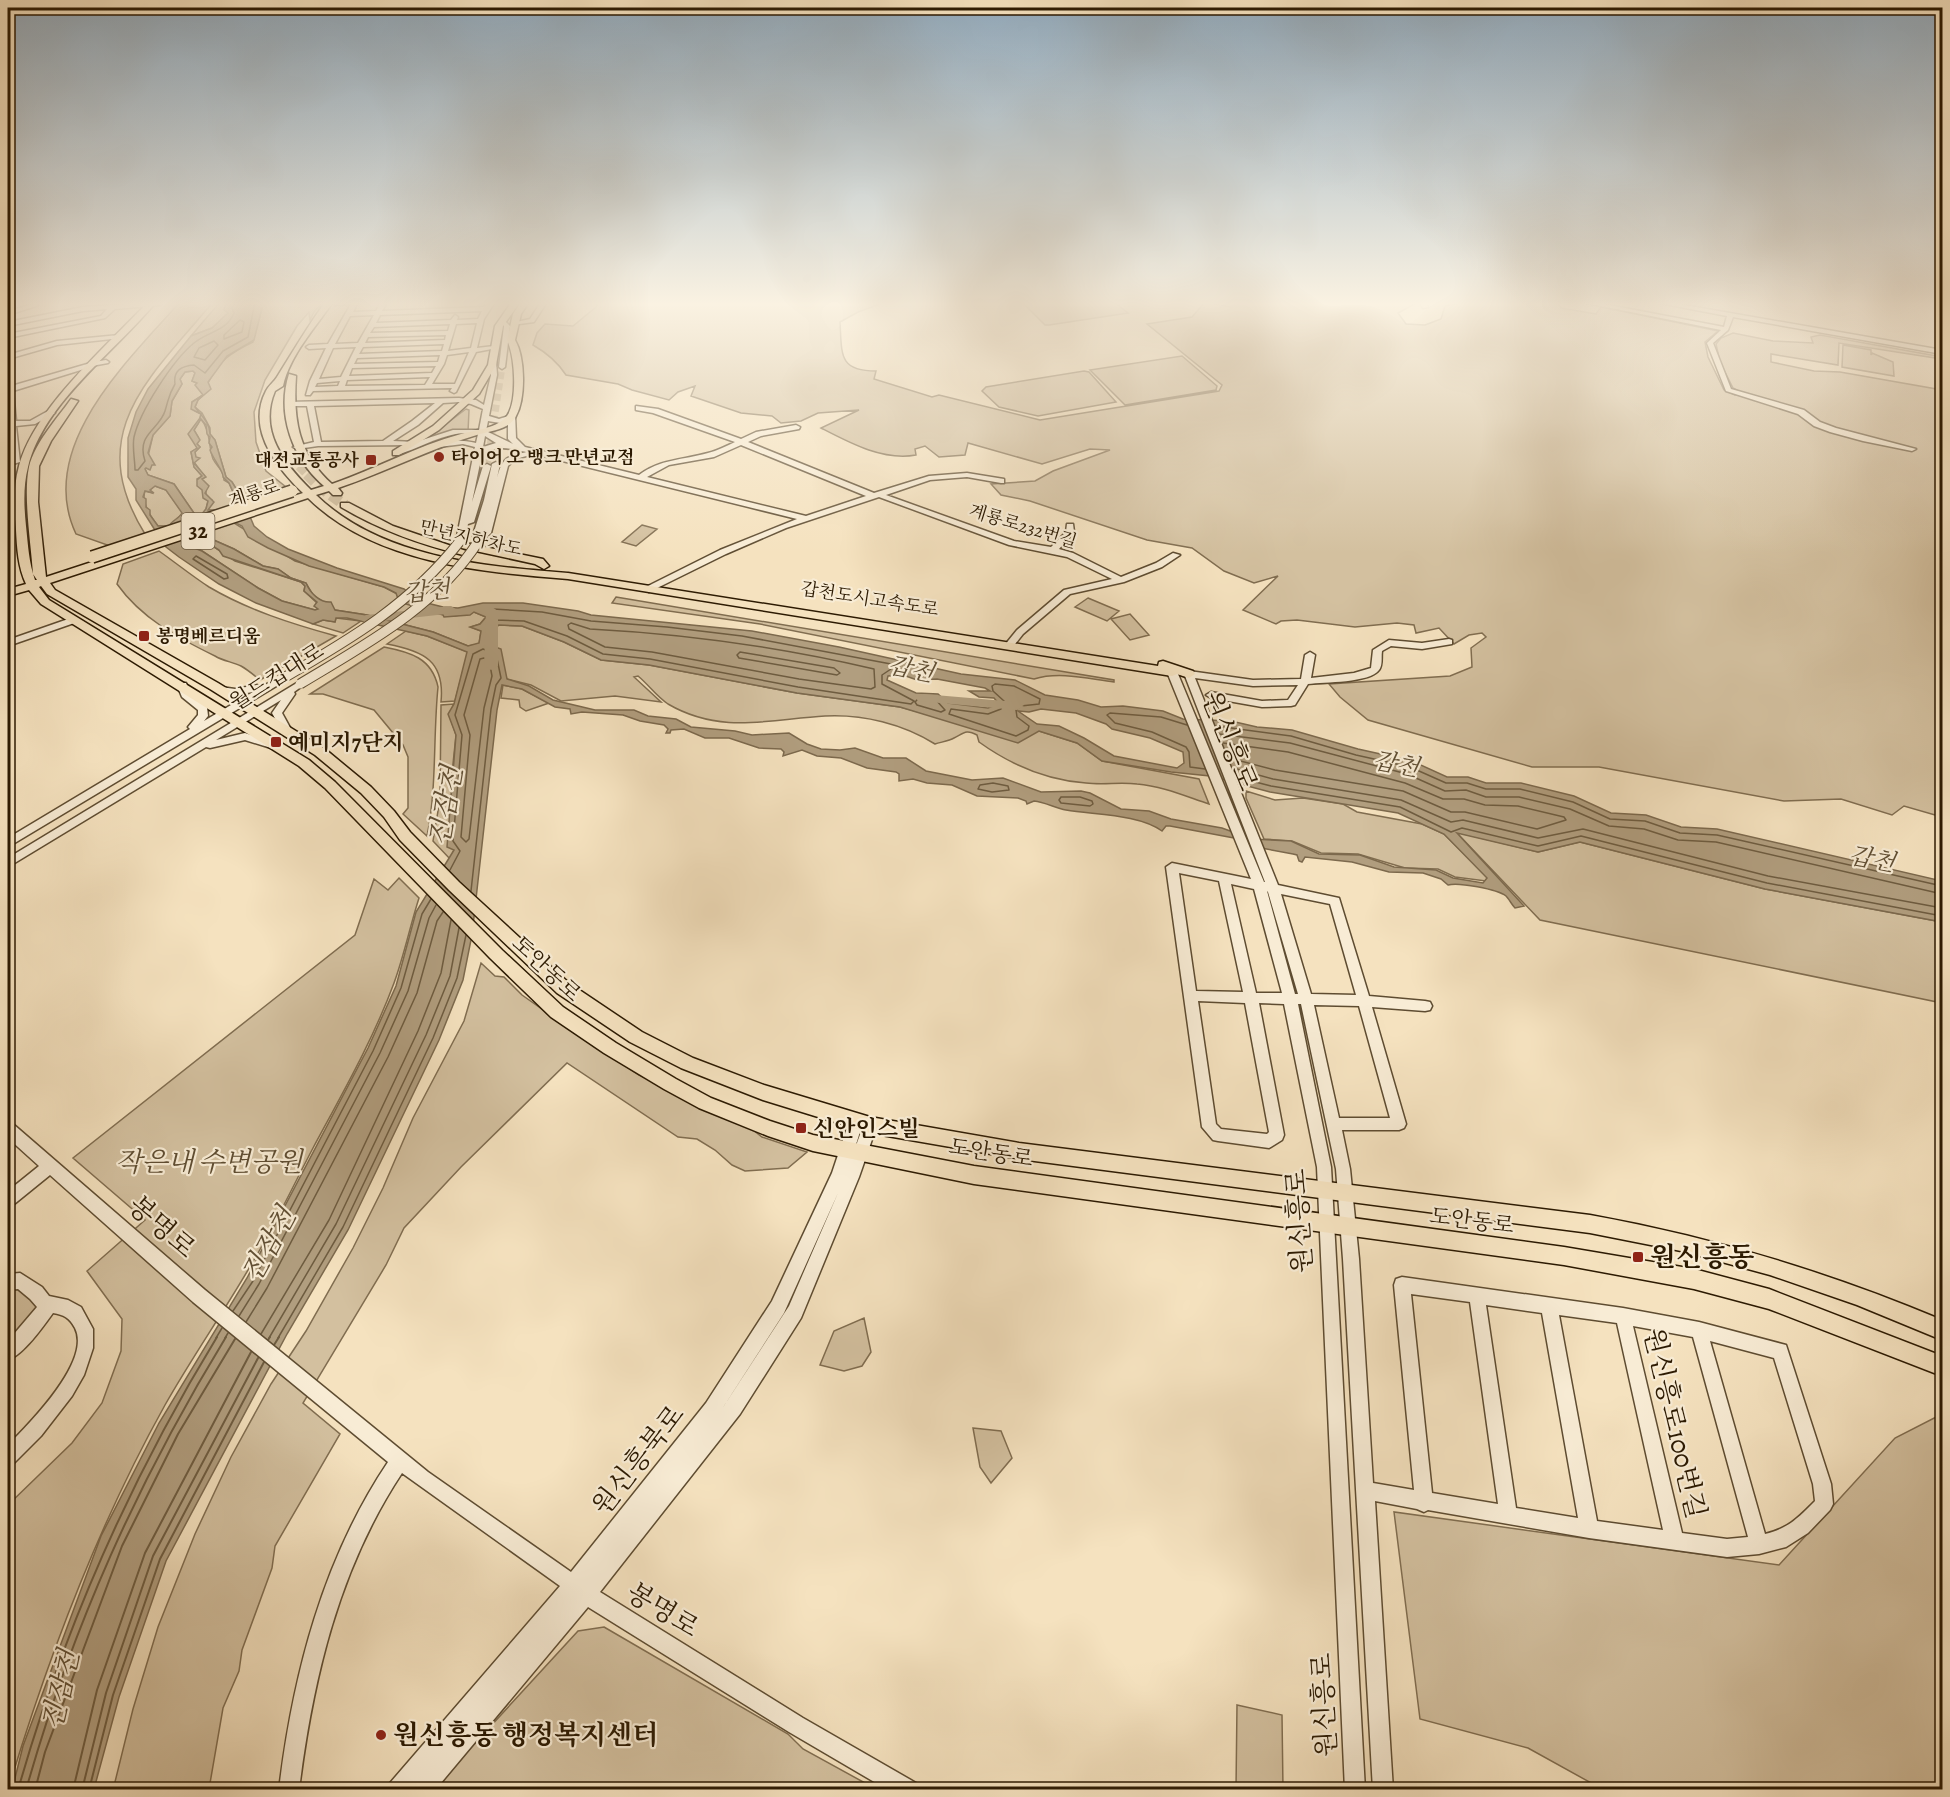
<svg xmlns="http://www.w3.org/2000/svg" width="1950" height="1797" font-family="Alegreya,'Noto Serif KR',serif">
	<rect width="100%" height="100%" fill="#f5e2bf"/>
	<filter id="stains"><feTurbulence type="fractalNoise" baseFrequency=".00333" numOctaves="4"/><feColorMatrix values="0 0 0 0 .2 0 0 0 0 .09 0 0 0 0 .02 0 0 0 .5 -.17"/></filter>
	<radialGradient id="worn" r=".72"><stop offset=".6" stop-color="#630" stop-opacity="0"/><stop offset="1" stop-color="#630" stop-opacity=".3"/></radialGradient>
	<!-- green -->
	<path fill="#d3c09f" stroke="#806d50" stroke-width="1.5" d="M 180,302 L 213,302 C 150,378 82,432 145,534 L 110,546 L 76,534 C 35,447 128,361 180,302 Z
		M 220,302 L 228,302 L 229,313 L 212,328 L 191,336 Z
		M 259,302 L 323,302 L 314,312 L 310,320 L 309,312 L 297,326 L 265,380 L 254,412 L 256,442 L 266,471 L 286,487 L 243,500 L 232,482 L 226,477 L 215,440 L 210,434 L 210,428 L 202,413 L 195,407 L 198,400 L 210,388 L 208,383 C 220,360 230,353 253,342 L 262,308 Z
		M 598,302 L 879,302 L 880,304 L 858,312 L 840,322 C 842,354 838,371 876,371 L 874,379 L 932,397 L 939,395 L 1040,420 L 1219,391 L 1222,385 L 1147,324 L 1192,317 L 1205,302 L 1230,307 L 1238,302 L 1418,302 L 1398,313 L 1406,324 L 1425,325 L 1441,319 L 1445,306 L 1466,302 L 1557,302 L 1561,308 L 1596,314 L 1601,307 L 1718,331 L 1705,342 L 1708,357 L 1724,390 L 1735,395 L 1737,390 L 1733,388 L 1720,362 L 1716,344 L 1721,338 L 1733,333 L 1773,341 L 1813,343 L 1811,337 L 1820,335 L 1942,357 L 1942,359 L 1839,343 L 1838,365 L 1771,354 L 1771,362 L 1814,371 L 1840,372 L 1942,390 L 1942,817 L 1904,806 L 1892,815 L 1841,799 L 1784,801 L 1599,767 L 1532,767 L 1368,720 L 1340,697 L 1329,684 L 1450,676 L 1472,667 L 1471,648 L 1486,637 L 1482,633 L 1469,635 L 1454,644 L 1439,628 L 1416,633 L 1414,625 L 1397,623 L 1355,627 L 1297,620 L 1281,621 L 1276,624 L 1243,610 L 1278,576 L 1254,583 L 1224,571 L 1192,548 L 1147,540 L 1030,501 L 1001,495 L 991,484 L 1035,481 L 1053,471 L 1110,450 L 1090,449 L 1042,464 L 968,443 L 965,455 L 939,457 L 925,446 L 915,449 L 916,455 C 883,461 850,443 821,428 L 859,410 L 818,413 L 801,421 L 781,423 L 772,416 L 741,413 L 691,396 L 695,386 L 678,392 L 669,400 L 632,390 L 618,384 L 566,375 C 557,361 547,353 533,345 L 537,333 L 545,324 L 573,326 L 596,307 Z
		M 1022,302 L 1114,302 L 1128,313 L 1049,325 L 1045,325 Z
		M 1843,345 L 1871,350 L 1871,355 L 1872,353 L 1893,362 L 1894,376 L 1842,367 Z
		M 1182,356 L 1217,386 L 1216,390 L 1125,405 L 1090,370 Z
		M 193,371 L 195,373 L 192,381 L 197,383 L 203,395 L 192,402 L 195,411 L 201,414 L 200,418 C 211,430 208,445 213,459 C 217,467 224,470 224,480 L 229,483 L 238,503 L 227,510 L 208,510 L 212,500 L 206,496 L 206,485 L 202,479 L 205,477 L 194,462 L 195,452 L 200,447 L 197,444 L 198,437 L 194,430 L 199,422 L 189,434 L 198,448 L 191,452 L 194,467 L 202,476 L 197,479 L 208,501 L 206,509 L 198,519 L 174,484 L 148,475 L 145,469 L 153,435 L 170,416 L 172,401 L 182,384 L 180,379 L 185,372 Z
		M 1084,371 L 1089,372 L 1116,402 L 1038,416 L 999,407 L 982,391 L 986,387 Z
		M 466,409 L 469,410 L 468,432 L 429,437 Z
		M 155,486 L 166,490 L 183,513 L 169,526 L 158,526 C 150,516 141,503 145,491 L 152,493 L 150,490 Z
		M 226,518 L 295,561 L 384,587 L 433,613 L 455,616 L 474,612 L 486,617 L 480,624 L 471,627 L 481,631 L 479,644 L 468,646 L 433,632 L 367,615 L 335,610 L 313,595 L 306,583 L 291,578 L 278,569 L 263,566 L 234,549 L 200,534 L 201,526 Z
		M 642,525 L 657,529 L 636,546 L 622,542 Z
		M 205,541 L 235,561 L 301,582 L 305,586 L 304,591 L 317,603 L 319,609 L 315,610 L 282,601 L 258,588 L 202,551 L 189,545 L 190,542 Z
		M 159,551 C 176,563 192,576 209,587 C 248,610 292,624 336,636 L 260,680 C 254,675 248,670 241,666 C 233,662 223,661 215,656 C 178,638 141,618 117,584 L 123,564 Z
		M 616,597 L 1114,680 L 1114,682 C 1089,679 1060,671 1034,679 L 760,624 L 612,603 Z
		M 1088,598 L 1119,611 L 1107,621 L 1075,607 Z
		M 1130,614 L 1149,635 L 1130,640 L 1111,619 Z
		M 336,618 L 361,621 L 343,633 L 313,624 L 323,620 L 335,622 Z
		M 499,625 L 522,626 L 564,642 L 601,660 L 649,665 L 797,693 L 900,707 L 930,715 L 1039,731 L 1077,743 L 1102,761 L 1199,779 L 1209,804 C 1185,796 1162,786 1137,784 C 1120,782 1103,785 1086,783 C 1046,780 1011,765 979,742 L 977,735 C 966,729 964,733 954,738 C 949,741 941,742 935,744 C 903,724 863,714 825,716 C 771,719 721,735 668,704 C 656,696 649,685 638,676 L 634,677 L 661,702 L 615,696 L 561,701 L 531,685 L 507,679 L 486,644 L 495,627 Z
		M 406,631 L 427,636 L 468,652 L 455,701 L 441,702 C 445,661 424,651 387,644 Z
		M 384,647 C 410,652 432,658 438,687 C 433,737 437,787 427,836 L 403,814 L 408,808 L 408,757 L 403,745 L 374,710 L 323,694 L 310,694 Z
		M 503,685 L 522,689 L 549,703 L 526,711 L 520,707 L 519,700 L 501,698 Z
		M 454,704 L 449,714 L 456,735 L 451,783 L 454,850 L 450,859 L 433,841 L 440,799 L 441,705 Z
		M 1246,791 L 1275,800 L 1303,798 L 1343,804 L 1357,812 L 1422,824 L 1444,834 L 1488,878 L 1486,881 L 1455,877 L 1438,869 L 1405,868 L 1358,854 L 1321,853 L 1292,841 L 1264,839 L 1246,798 Z
		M 1456,832 L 1538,852 L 1580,842 L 1765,889 L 1942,922 L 1942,1003 L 1540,920 Z
		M 399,878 L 419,898 C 410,926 404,956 394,983 C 373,1040 342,1094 313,1148 C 292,1188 272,1231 248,1270 C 221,1316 191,1359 165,1405 C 97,1527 48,1657 8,1790 L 8,1505 L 72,1443 L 102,1403 L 121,1351 L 122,1319 L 87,1271 L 145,1220 L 73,1158 L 355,935 L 374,879 L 388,890 Z
		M 481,963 L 495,976 L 504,977 L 522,995 L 586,1040 L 639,1075 L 748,1126 L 762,1137 L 807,1152 L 788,1168 L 745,1171 L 732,1165 L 715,1150 L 697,1139 L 678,1137 L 567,1063 L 461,1167 L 404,1228 L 386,1265 L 303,1403 L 340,1434 L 275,1546 L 272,1568 L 242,1650 L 239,1671 L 223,1708 L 209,1789 L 113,1790 L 133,1709 L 158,1627 L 195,1534 L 231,1457 L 271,1384 L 306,1331 L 353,1248 L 383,1188 L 413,1118 L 464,1021 Z
		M 8,1285 L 16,1285 L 44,1308 L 8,1346 Z
		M 864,1318 L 871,1352 L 862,1366 L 844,1371 L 820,1365 L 834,1331 Z
		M 1942,1414 L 1942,1789 L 1602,1789 L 1528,1748 L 1420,1719 L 1394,1512 L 1779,1565 L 1895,1438 Z
		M 973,1428 L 1001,1431 L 1012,1458 L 991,1483 L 980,1467 Z
		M 604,1627 L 788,1734 L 803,1749 L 876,1789 L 432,1790 L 578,1631 Z
		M 1237,1705 L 1282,1715 L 1283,1789 L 1236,1789 Z"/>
	<!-- water -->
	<path fill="#b19e7f" stroke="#7c694d" stroke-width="1.5" fill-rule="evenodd" d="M 226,302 L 260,302 L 262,308 L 254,340 L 227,356 L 208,382 L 211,389 L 198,400 L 195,407 C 201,415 210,423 210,434 L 215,440 L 226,477 L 232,482 L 243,500 L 254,526 L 267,537 L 288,549 L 337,568 L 404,589 L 419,601 L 443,607 L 458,608 L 483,603 L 523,603 L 578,611 L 591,615 L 752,631 L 839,647 L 961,674 L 1015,680 L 1045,695 L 1078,700 L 1101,707 L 1123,706 L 1163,711 L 1183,719 L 1231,721 L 1257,727 L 1292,730 L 1358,749 L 1412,761 L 1447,777 L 1468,777 L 1486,783 L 1521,783 L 1574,796 L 1611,813 L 1646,815 L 1681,827 L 1717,829 L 1942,881 L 1942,922 L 1765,889 L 1580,842 L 1538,852 L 1457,833 L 1524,906 L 1515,908 C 1512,905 1509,899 1506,896 C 1497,889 1458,882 1448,885 L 1441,879 L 1423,873 L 1389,872 L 1352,862 L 1305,857 L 1302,862 L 1299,861 L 1297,855 L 1293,854 L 1256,847 L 1234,838 L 1170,826 L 1166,826 L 1162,831 C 1139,814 1095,815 1066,810 C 1055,808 1045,802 1034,801 L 1027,804 L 1026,801 L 1018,798 L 977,796 L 952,785 L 927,783 L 913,779 L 899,781 L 899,774 L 896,772 L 867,768 L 841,758 L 817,756 L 802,750 L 783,756 L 784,752 L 781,749 L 759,748 L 729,738 L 705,738 L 684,729 L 671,730 L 670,733 L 666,733 L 668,729 L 664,725 L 640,721 L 623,715 L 582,712 L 571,714 L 570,709 L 555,707 L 522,689 L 502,685 L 497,710 L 472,935 L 463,980 L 439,1040 L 348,1230 L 287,1334 L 166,1561 L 119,1697 L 94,1789 L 12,1790 L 23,1746 L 101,1536 L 159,1423 L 247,1278 L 368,1048 L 396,986 L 416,912 L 454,850 L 447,847 L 456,735 L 448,714 L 454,704 L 467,652 L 427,636 L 347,618 L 336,618 L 335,622 L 323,620 L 313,624 L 256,603 L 219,584 L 179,557 L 166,547 L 153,527 L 136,500 L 136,489 L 128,477 L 128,438 L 136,412 L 148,389 L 191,336 L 212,328 L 228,313 L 224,310 ZM 193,371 L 195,373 L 192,381 L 197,383 L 195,385 L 203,395 L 192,402 L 191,409 L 201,414 L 200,418 L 188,434 L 197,448 L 191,452 L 194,467 L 202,476 L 197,480 L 197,486 L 202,490 L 203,498 L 208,501 L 206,509 L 198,519 L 174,484 L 148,475 L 145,469 L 146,468 L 150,470 L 152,465 L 155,465 L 148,453 L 153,435 L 170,416 L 172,401 L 182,384 L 180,379 L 185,372 ZM 201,419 L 206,425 L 207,434 L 210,437 L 209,443 L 212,447 L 210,450 C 213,459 224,472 223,477 L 229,483 L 238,503 L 227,510 L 208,510 L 214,502 L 205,493 L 209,486 L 202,479 L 206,477 L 194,463 L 200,458 L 196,457 L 195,452 L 200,447 L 197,444 L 200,440 L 194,430 ZM 155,486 L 166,490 L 182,513 C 179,519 172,520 169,526 L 158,526 L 150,515 L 150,510 L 146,507 L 146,499 L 143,497 L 145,491 L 154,493 L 150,490 ZM 226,518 L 242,526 L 248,537 L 268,548 L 309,566 L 384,587 L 396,593 L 399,602 L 443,615 L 444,617 L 470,615 L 474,612 L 486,617 L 480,624 L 470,627 L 481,631 L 479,643 L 468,646 L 433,632 L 367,615 L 335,610 L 331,602 C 320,603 310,593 306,583 L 291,578 L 278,569 L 263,566 L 234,549 L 200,534 L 201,526 ZM 205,541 L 219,550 L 223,556 L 301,582 L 305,586 L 304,591 L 317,602 L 314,606 L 318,609 L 315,610 L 282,601 L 258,588 L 202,551 L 189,546 L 190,542 ZM 499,625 L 522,626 L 564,642 L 601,660 L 649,665 L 797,693 L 900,707 L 1018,743 L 1039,731 L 1077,743 L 1102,761 L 1171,772 L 1210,776 L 1270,792 L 1398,813 L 1444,834 L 1487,878 L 1483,883 L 1453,878 L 1436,870 L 1394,867 L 1360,855 L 1319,854 L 1291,841 L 1252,839 L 1222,828 L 1171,819 L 1149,811 L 1121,809 L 1090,793 L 1081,791 L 1041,792 L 1003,778 L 972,780 L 926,771 L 906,758 L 883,758 L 855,748 L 840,750 L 821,749 L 807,744 L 789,733 L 752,735 L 735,731 L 691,727 L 676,719 L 648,716 L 634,710 L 595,710 L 553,700 L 529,686 L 507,679 L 501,649 L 487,644 L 495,627 ZM 903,675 L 917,680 L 937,679 L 985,688 L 990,691 L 969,691 L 979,697 L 994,698 L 999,704 L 988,708 L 948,703 L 938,694 L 916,693 L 887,680 L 888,676 ZM 1041,709 L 1076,713 L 1106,724 L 1112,729 L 1150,738 L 1183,752 L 1184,763 L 1177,768 L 1114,756 L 1084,738 L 1059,726 L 1037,724 L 1018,711 L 1029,712 Z"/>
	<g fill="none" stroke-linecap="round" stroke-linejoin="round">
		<!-- shore-far1 -->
		<path stroke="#6e5c40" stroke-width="1.5" d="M 230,302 L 234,313 C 227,331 207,332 194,343 C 173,360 140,411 134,437 C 132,447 135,460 135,470 L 138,470 L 145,461 C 136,434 159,430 165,411 C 169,398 168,396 175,384 C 173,370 182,366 194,365 L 205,373 L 223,351 L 248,337 L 255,302
			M 240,320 L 244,322 L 242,332 L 224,339 L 224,335 Z
			M 214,341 L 218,345 L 205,360 L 194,357 L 199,348 Z
			M 196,556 L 227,574 L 228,578 L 224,579 L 193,559 Z
			M 493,609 L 542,612 L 591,621 L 667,627 L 742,636 L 891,664 L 891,669 L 882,675 L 882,684 L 914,701 L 911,704 L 798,687 L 650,659 L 603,654 L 567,636 L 524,621 L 494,620 L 490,612 Z
			M 571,623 L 590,629 C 686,634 780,647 874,669 L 875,687 L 871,689 L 799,679 L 652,652 L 605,647 L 569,629 L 568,625 Z
			M 740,652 L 834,668 L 840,673 L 837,675 L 739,658 L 737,655 Z
			M 484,658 L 489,660 L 492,676 L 484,708 L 469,839 L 466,842 L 461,837 L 470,735 L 464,715 L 480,659 Z
			M 995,684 L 1014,686 L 1040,699 L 1039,704 L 1021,706 L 1016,710 L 1017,717 L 1029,726 L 1028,730 L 1016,736 L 949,714 L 951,709 L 988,714 L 1001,709 L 1004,701 L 993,691 L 992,686 Z
			M 918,699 L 936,700 L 945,710 L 941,712 L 917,705 L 915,702 Z
			M 1187,725 L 1161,717 L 1110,713 L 1107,715 L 1115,723 L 1152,732 L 1186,747 L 1189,752 L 1190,767 L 1205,769
			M 1216,726 L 1291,736 L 1356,755 L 1410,767 L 1446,783 L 1467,783 L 1486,789 L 1520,789 L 1573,802 L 1610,819 L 1645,821 L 1680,833 L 1717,835 L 1942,886
			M 1219,734 L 1290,743 L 1407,774 L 1445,791 L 1466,790 L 1486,797 L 1519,797 L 1570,809 L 1609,826 L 1644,829 L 1678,840 L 1716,842 L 1942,894
			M 1223,743 L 1288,752 L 1405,783 L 1443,799 L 1464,799 L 1485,805 L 1518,806 L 1564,817 L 1566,820 L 1537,829 L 1465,812 L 1451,812 L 1403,791 L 1275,770 L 1229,758
			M 1233,768 L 1273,779 L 1401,800 L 1451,822 L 1463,820 L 1538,838 L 1583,829 L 1768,876 L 1942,908
			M 1236,777 L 1271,786 L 1400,807 L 1451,832 L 1462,828 L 1538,846 L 1581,836 L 1767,883 L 1942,916
			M 993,783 L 1008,786 L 1009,790 L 992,792 L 978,789 L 980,785 Z
			M 1061,797 L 1080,797 L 1092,801 L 1093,804 L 1090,806 L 1061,803 L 1059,800 Z
			M 450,870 L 460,851 L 453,841 L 462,735 L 455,715 L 473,654 L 483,649 L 496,654 L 501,678 L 496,685 L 491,709 L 471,891
			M 233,1311 L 253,1281 L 373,1051 L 401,988 L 422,914 L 431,899
			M 239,1316 L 259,1284 L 380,1053 L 408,991 L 429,918 L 436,905
			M 246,1322 L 267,1288 L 388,1057 L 417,993 L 437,921 L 443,912
			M 261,1334 L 329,1220 L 418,1031 L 441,973 L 451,920
			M 216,1338 L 222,1328
			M 225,1338 L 228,1333
			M 269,1338 L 336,1224 L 426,1035 L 450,976 L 459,928
			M 278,1338 L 343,1227 L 433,1038 L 457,978 L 466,935"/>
		<!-- shore -->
		<path stroke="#6e5c40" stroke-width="2" d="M 268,1340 L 270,1337
			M 274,1345 L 279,1337
			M 18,1790 C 64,1628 129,1481 217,1337
			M 26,1790 C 72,1627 138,1481 226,1337
			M 35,1790 L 45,1752 L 122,1546 L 178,1434 L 235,1339
			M 73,1790 L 97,1690 L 145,1553 L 251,1352
			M 82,1790 L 106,1693 L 153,1556 L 258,1358
			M 89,1790 L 113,1695 L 160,1559 L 264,1362"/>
		<!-- river -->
		<path fill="#b19e7f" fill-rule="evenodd" d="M 451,606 L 457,610 L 455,613 L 366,623 L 360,619 L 366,615 Z
			M 492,607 L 498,611 L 498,666 L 491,670 L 484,666 L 486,611 Z
			M 923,694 L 1017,702 L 1024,706 L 1017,710 L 918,701 L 916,698 Z"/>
		<!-- minor-tunnel -->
		<path stroke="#cdba99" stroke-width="7" stroke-dasharray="7 4" stroke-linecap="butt" d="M 487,466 L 502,367"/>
		<!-- major-tunnel-far1 -->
		<path stroke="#cdba99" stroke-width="9" stroke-dasharray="9 4.5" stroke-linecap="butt" d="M 299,466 L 309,476"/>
		<!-- major-tunnel -->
		<path stroke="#cdba99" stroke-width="11" stroke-dasharray="11 5" stroke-linecap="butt" d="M 307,474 L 321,488 L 345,505"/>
		<defs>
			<path id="minor" d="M 159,302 L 161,305 L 115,309 L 105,318 L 8,338 L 8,334 L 101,316 L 107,309 L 83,311 L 8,326 L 8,322 L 83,307 Z
				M 333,302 L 363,302 L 357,304 L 353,312 L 376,311 L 381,302 L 387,302 L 382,311 L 484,307 L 489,302 L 495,302 L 484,319 L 477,348 L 494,346 L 497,348 L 476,352 L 456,392 L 454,393 L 450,391 L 452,388 L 313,391 L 310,395 L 306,395 L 310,381 L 326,348 L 309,349 L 306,347 L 309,345 L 328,344 L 351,304 L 335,305 ZM 482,311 L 478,319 L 457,320 L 458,317 L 455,315 L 451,320 L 376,323 L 380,315 ZM 374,315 L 358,343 L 335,344 L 350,316 ZM 477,323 L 471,348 L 448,351 L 456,324 ZM 450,324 L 448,331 L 370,333 L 374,327 ZM 446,335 L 445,340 L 365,343 L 368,337 ZM 444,344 L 442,351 L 359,354 L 363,347 ZM 356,347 L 341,377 L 319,379 L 333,348 ZM 469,352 L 455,384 L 432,384 L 444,364 L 447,355 ZM 440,355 L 438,362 L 354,364 L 357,358 ZM 436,366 L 432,373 L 349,376 L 352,368 ZM 430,377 L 425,385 L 345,386 L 347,380 ZM 340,381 L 338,386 L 315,387 L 317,383 Z
				M 541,302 L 547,302 L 534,322 L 512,325 L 512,323 L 530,319 Z
				M 1419,302 L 1425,302 L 1428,307 L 1423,308 Z
				M 1581,302 L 1593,302 L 1724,327 L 1727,316 L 1654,302 L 1667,302 L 1942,350 L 1942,354 L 1733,317 L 1728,330 L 1713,343 L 1731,389 L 1804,410 L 1820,422 L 1836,428 L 1916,449 L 1912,451 L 1863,441 L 1830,432 L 1814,426 L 1798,414 L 1726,391 L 1707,343 L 1721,330 Z
				M 34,304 L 39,305 L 8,315 L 8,311 Z
				M 504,320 L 510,326 L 505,367 L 502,369 L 499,367 L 504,326 L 501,322 Z
				M 119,335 L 122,337 L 121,338 L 57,345 L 8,359 L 8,355 L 57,341 Z
				M 493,359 L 496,361 L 497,375 L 489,416 L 499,419 L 515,414 L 516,438 L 525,447 L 639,475 C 660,459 683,460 708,453 C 717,451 726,446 735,442 L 653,413 L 636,410 L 636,406 L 658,409 L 741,439 L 756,432 L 796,425 L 800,427 L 799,429 L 761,436 L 748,442 L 874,493 L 929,476 L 967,473 L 1004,479 L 1004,483 L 1001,483 L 967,477 L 930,480 L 886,495 L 1014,541 L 1051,547 L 1066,532 L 1067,524 L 1073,524 L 1074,532 L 1059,549 L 1073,553 L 1121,577 L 1156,563 L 1173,553 L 1180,555 L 1162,567 L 1124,582 L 1070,594 L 1023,634 L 1012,648 L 1009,649 L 1004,646 L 1017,630 L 1064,590 L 1112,579 L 1067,557 L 1009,545 L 879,497 L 786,528 L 726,554 L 649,592 L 645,589 L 646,587 L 720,550 L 797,519 L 534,454 L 515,459 L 508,466 L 491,533 L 478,545 L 474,542 L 473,535 L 484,500 L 492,464 L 496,462 L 500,464 L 497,478 C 502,458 507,456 527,452 C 507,448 501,445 482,454 L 472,502 L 483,466 L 487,464 L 491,466 L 474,522 L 468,524 L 464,541 L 460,544 L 456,541 L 475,447 L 463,444 L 439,447 L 435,445 C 447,439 463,440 476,443 L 478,434 C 450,429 425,446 400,454 L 396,452 L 397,450 L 409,445 L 318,446 L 297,449 L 293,447 L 314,442 L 307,406 L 291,406 L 287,404 L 288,402 L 459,398 L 476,400 L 484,405 L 491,375 L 490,361 ZM 459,402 L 471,404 L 483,409 L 479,430 L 453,430 L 416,442 L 393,441 L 418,425 L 443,403 ZM 435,403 L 412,421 L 383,441 L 321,442 L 314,406 ZM 508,420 L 508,439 L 513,444 L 486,431 L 488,421 L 500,423 ZM 485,436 L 496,443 L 483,447 ZM 741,445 L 866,496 L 806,516 L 647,477 L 669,465 L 714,457 Z
				M 106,360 L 109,362 L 108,363 L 97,365 L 13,391 L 16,421 L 30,421 L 48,411 L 55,413 L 35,424 L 16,426 L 20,462 L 13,464 L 8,411 L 8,387 L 94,362 Z
				M 16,515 L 23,517 L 8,523 L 8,518 Z
				M 74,617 L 77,618 L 77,622 L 8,646 L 8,640 Z
				M 1449,639 L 1452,640 L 1452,644 L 1422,649 L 1391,646 L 1382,651 C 1381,657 1383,665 1379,670 C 1370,683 1324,682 1308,684 L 1295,705 L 1291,706 L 1262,707 L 1211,698 L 1206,695 L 1211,692 L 1262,701 L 1288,700 L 1298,685 L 1253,686 L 1195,678 L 1278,885 L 1339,898 L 1369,996 L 1425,1001 L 1430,1002 L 1432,1006 L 1430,1010 L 1425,1011 L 1372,1007 L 1406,1124 L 1404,1128 L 1399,1130 L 1342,1130 L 1350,1169 L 1359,1259 L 1373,1483 L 1414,1490 L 1394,1285 L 1396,1279 L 1402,1277 L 1623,1308 L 1699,1322 L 1786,1345 L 1831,1484 L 1833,1504 L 1830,1510 L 1808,1533 L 1786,1547 L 1759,1554 L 1727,1557 L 1589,1538 L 1428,1510 L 1424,1512 L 1417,1509 L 1375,1501 L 1393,1790 L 1373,1790 L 1343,1259 L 1336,1169 L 1301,1004 L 1298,1004 L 1331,1167 L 1365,1790 L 1345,1790 L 1317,1167 L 1284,1004 L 1259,1003 L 1284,1135 L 1282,1140 L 1269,1148 L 1218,1141 L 1213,1140 L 1202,1127 L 1166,867 L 1172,863 L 1251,879 L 1167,672 L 1172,669 L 1177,673 L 1182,670 L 1253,680 L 1301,679 L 1305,655 L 1310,652 L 1315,655 L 1311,678 L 1354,673 L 1371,668 L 1373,650 L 1389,640 L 1422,643 ZM 1178,674 L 1185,676 L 1265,882 L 1264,882 ZM 1179,873 L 1219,881 L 1243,992 L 1196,991 ZM 1231,884 L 1254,889 L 1282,993 L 1256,993 ZM 1267,891 L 1268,892 L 1298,994 L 1295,994 ZM 1281,894 L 1330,904 L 1356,995 L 1311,994 ZM 1198,1001 L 1245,1003 L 1269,1132 L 1267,1134 L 1221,1129 L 1216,1124 ZM 1314,1005 L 1359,1006 L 1390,1118 L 1339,1118 ZM 1411,1294 L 1470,1302 L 1498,1504 L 1432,1493 ZM 1486,1305 L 1542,1313 L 1578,1518 L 1516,1508 ZM 1559,1315 L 1617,1323 L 1663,1530 L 1597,1521 ZM 1633,1326 L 1693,1337 L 1748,1537 L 1727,1539 L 1682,1533 ZM 1710,1341 L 1774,1358 L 1813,1484 L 1815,1501 C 1798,1518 1789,1528 1765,1534 Z
				M 280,677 L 283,678 L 283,682 L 8,847 L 8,838 L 190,729 L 188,727 L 198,715 L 198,710 L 182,697 L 177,685 L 178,683 L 186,683 L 190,693 L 207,707 L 208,716 L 204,721 L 253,692 L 235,695 L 214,690 L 214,686 L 235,689 L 257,685 L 261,687 Z
				M 300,681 L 305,684 L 294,692 L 295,694 L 282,713 L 293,733 L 292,735 L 284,735 L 272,713 L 281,700 L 216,740 L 245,733 L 275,743 L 276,745 L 275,747 L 271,748 L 245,740 L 210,748 L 206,747 L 8,867 L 8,858 Z
				M 856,1116 L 861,1118 L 863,1122 L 854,1151 L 865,1121 L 870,1119 L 875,1121 L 877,1125 L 859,1177 L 801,1318 L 740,1414 L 600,1592 L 803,1718 L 916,1783 L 919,1790 L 888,1790 L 789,1732 L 588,1607 L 435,1790 L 387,1790 L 390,1783 L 560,1586 L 402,1473 C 339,1568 313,1678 299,1790 L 279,1790 C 293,1674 323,1559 388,1462 L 193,1302 L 50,1175 L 13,1205 L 8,1207 L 8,1191 L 39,1166 L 8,1138 L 8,1123 L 13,1124 L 205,1290 L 428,1472 L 571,1572 L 706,1403 L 772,1301 L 832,1173 L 849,1122 L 851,1118 ZM 838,1193 L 789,1306 L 720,1412 L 784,1313 Z
				M 20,1273 L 42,1287 L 49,1296 L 68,1300 L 81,1307 L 93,1329 L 93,1348 L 84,1375 L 72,1396 L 41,1436 L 14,1463 L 8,1466 L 8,1445 C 29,1424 92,1361 75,1328 C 69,1317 64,1315 53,1313 C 43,1327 23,1355 8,1360 L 8,1341 L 37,1307 L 30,1299 L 18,1289 L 8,1290 L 8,1274 Z"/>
			<path id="major" d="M 148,302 L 156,302 C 115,352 44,402 28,467 C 23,486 24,507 26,526 C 28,545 29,563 35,580 L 37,580 L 33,574 C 31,544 23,495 29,467 C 35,442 57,419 71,399 L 78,401 L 51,441 L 39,466 L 38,502 L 46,577 L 303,493 C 277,468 246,429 266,391 C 269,385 274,382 277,377 C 293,351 308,326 325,302 L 333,302 C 315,328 290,355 283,386 L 275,391 C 258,431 284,463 311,490 L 324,486 C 293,460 276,414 289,374 L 296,376 C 293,419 298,454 332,484 C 376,469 416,446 461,434 C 475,430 498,428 507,416 C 518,400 515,356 507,340 L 513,314 L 521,302 L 529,302 L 521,314 L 515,340 C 525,357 526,398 516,416 C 510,429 492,431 480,434 C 431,448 386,472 338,488 L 342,493 L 341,495 L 333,495 L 329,491 L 316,495 C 381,558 482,566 568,573 L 1158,666 L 1159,662 L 1163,661 L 1193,671 L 1195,674 L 1189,678 L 1177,674 L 1172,676 L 568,579 C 480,572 374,563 308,498 L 50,583 L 55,590 L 218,683 L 325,749 L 371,787 L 394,811 L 410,832 L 459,882 L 569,983 L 642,1032 L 693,1058 L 764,1085 L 870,1117 L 1019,1143 L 1590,1215 C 1712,1237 1828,1272 1942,1320 L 1942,1340 L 1857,1305 L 1770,1275 L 1681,1251 L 1590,1233 L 1019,1159 L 870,1133 L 763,1100 L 681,1068 L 630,1042 L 557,993 L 449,890 L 400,840 L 384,817 L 361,793 L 315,755 L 210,689 L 47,594 L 41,586 L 39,587 L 49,600 L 309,760 L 335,782 L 502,950 L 563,1007 L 616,1043 L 676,1079 L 711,1098 L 770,1121 L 813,1135 L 974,1166 L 1564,1247 L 1694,1269 L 1769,1289 L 1942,1356 L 1942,1376 L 1769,1309 L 1694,1289 L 1564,1265 L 974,1184 L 813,1151 L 768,1136 L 699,1108 L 664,1089 L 604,1053 L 551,1017 L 490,958 L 325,788 L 299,766 L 41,604 L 29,590 L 8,596 L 8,589 L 26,584 C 18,567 17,548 16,530 C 14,509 13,487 19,466 C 35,407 107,346 148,302 Z
				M 511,303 L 518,305 L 503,326 L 496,365 L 479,394 L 439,430 L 399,455 L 393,455 L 393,451 L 433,426 L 473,390 L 488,365 L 495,326 Z
				M 341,503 L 349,503 L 393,526 L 472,553 L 467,556 C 422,545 381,531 341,507 Z
				M 461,542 L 543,559 L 549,566 L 544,569 L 535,564 L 457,547 L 456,545 Z"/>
		</defs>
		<!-- minor casing -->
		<use href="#minor" stroke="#5e4c31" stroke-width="3"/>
		<!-- major casing -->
		<use href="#major" stroke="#2c1a02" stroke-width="3"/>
		<!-- minor -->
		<use href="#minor" fill="#f8ecd5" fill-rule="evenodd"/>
		<!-- major -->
		<use href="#major" fill="#f5e2bf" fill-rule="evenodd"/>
		<defs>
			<path id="minor-bridge" d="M 280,680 C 349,640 410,605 460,541
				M 300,684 C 366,644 435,608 478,542"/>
			<path id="major-bridge" d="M 92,557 L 292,491"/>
		</defs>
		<!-- minor-bridge casing -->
		<use href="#minor-bridge" stroke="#5e4c31" stroke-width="11" stroke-linecap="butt"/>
		<!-- major-bridge casing -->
		<use href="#major-bridge" stroke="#2c1a02" stroke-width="14" stroke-linecap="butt"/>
		<!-- minor-bridge -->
		<use href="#minor-bridge" stroke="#f8ecd5" stroke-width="9"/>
		<!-- major-bridge -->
		<use href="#major-bridge" stroke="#f5e2bf" stroke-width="11"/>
	</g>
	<!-- sky -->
	<linearGradient id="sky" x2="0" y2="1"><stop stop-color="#92abbe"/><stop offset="0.55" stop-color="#faf2e2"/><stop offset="1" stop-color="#faf2e2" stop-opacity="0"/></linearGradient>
	<rect width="1950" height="553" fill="url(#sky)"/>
	<!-- markers -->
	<g fill="#8f2418" stroke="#f8ecd5" stroke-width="2">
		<circle cx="439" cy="457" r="6"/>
		<rect x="365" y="454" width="12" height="12" rx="3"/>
		<rect x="138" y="630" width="12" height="12" rx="3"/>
		<rect x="270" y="736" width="12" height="12" rx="3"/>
		<rect x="795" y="1122" width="12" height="12" rx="3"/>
		<rect x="1632" y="1251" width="12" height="12" rx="3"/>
		<circle cx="381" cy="1735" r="6"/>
	</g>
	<g text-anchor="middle" stroke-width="4.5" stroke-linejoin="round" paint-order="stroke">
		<!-- far-poi labels -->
		<g font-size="18" font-weight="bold" fill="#2c1a02" stroke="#f8ecd5" text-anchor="start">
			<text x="451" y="463">타이어 오 뱅크 만년교점</text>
			<text x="359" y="466" text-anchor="end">대전교통공사</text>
			<text x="156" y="642">봉명베르디움</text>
		</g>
		<!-- far-street labels -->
		<g font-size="18" fill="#2c1a02" stroke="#f8ecd5">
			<text transform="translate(254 493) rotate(-18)" y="6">계룡로</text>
			<text transform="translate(1023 526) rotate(17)" y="6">계룡로232번길</text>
			<text transform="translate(471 538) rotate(13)" y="6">만년지하차도</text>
			<text transform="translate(870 599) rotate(9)" y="6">갑천도시고속도로</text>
		</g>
		<!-- shield labels -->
		<rect fill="#f8ecd5" stroke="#695941" stroke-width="1.5" x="181.5" y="513" width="33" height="36" rx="4.5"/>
		<g font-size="21" font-weight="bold" fill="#2c1a02">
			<text x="198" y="538">32</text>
		</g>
		<!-- street labels -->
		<g font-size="22" fill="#2c1a02" stroke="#f8ecd5">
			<text transform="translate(276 676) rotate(-32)" y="8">월드컵대로</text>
			<text transform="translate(547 968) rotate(43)" y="8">도안동로</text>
			<text transform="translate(991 1152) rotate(9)" y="8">도안동로</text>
			<text transform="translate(1472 1220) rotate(7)" y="8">도안동로</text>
		</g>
		<!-- poi labels -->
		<g font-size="22" font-weight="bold" fill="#2c1a02" stroke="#f8ecd5" text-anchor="start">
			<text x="288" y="750">예미지7단지</text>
			<text x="813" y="1136">신안인스빌</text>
		</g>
		<!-- water labels -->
		<g font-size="24" font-style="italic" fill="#614f34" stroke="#f8ecd5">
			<text transform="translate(427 591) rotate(-6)" y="8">갑천</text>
			<text transform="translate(911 669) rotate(12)" y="8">갑천</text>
			<text transform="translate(1396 764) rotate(11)" y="8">갑천</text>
			<text transform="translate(1872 859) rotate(11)" y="8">갑천</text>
		</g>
		<!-- near-street labels -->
		<g font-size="27" fill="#2c1a02" stroke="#f8ecd5">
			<text transform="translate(1230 741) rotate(68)" y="9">원신흥로</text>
			<text transform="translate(1299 1221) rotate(-94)" y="9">원신흥로</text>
			<text transform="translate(162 1227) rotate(41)" y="9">봉명로</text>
			<text transform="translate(1675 1423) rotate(77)" y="9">원신흥로100번길</text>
			<text transform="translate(638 1460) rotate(-52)" y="9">원신흥북로</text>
			<text transform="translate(663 1610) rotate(31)" y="9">봉명로</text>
			<text transform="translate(1324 1705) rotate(-93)" y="9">원신흥로</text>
		</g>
		<!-- near-park labels -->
		<g font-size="27" font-style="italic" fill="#5e4c31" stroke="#f8ecd5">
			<text x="209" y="1171">작은내 수변공원</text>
		</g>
		<!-- near-poi labels -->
		<g font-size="27" font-weight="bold" fill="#2c1a02" stroke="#f8ecd5" text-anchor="start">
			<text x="1650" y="1266">원신흥동</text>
			<text x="393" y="1744">원신흥동 행정복지센터</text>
		</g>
		<!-- near-water labels -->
		<g font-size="28" font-style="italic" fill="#614f34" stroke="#f8ecd5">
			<text transform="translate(445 806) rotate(-80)" y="10">진잠천</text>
			<text transform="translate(268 1245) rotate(-61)" y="10">진잠천</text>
			<text transform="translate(60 1690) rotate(-77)" y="10">진잠천</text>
		</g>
	</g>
	<!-- margin -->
	<rect width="1950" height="1797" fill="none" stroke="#f5e2bf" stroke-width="30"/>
	<rect x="9" y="9" width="1932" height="1779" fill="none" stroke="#2c1a02" stroke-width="3"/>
	<rect x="15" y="15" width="1920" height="1767" fill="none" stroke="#2c1a02" stroke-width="1.5"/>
	<rect width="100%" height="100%" filter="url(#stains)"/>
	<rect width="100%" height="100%" fill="url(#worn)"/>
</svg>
